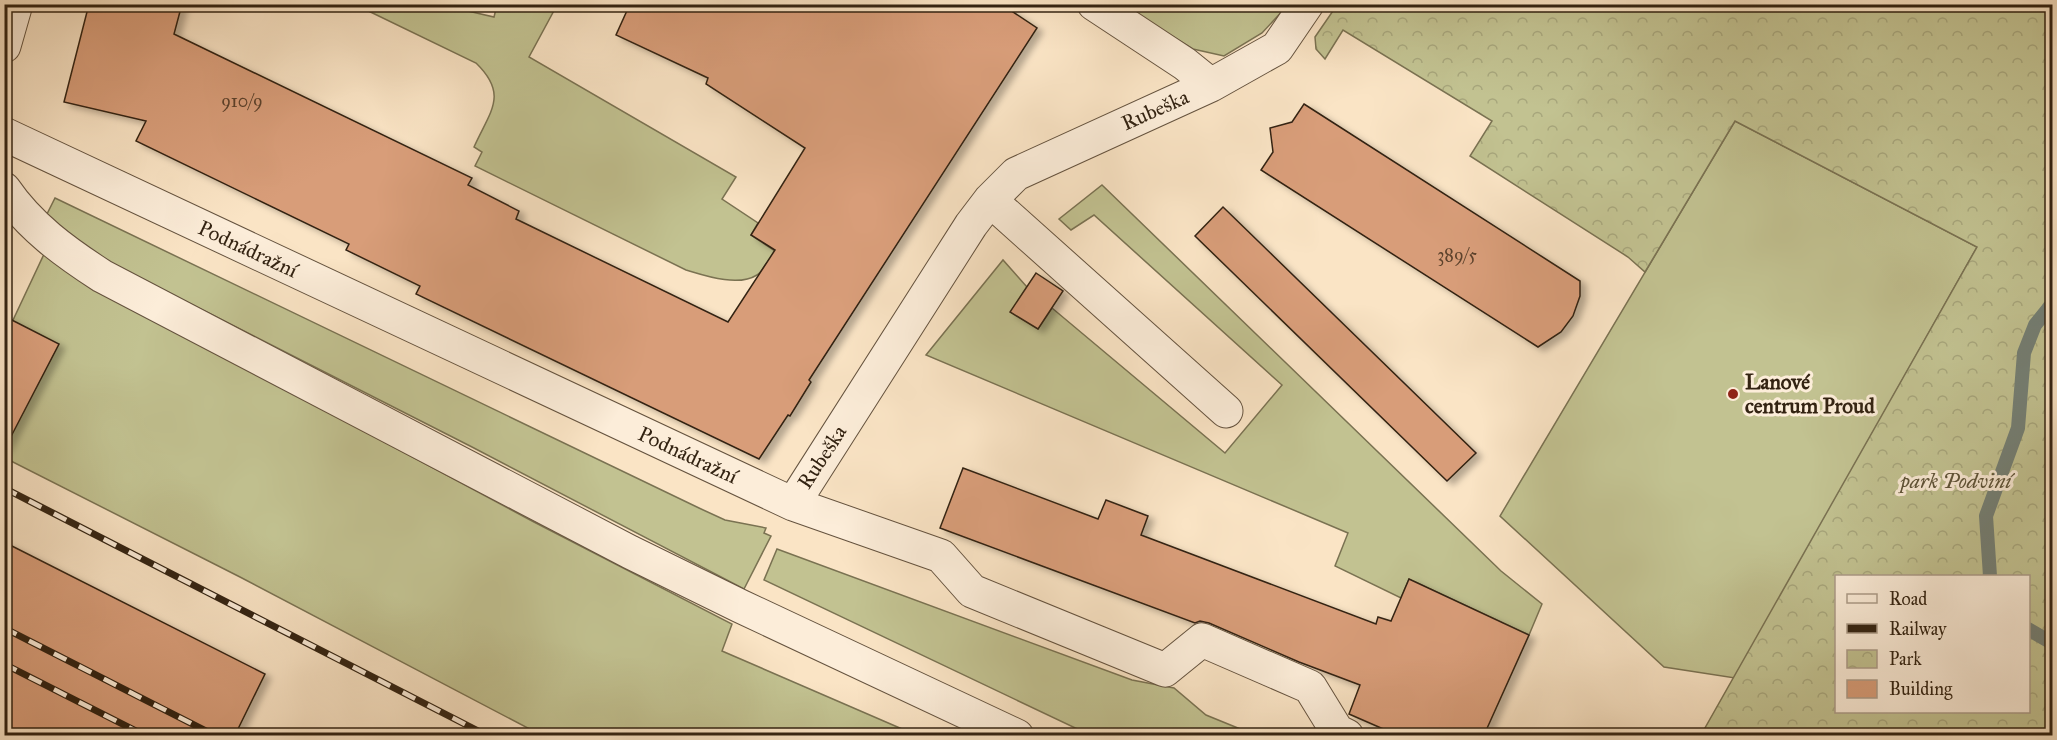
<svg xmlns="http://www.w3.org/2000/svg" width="2057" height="740" font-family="'IM FELL Great Primer',serif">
	<defs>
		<pattern id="park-crowns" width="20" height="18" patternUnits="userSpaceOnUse" patternTransform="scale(1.5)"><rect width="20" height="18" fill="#c2c291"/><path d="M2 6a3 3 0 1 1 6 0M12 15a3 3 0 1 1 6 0" fill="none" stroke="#a7a67c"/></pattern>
		<filter id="shadow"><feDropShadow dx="6" dy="4" stdDeviation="3" flood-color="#0004"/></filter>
	</defs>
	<rect width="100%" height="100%" fill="#fae4c5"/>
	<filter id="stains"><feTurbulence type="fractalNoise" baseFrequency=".00333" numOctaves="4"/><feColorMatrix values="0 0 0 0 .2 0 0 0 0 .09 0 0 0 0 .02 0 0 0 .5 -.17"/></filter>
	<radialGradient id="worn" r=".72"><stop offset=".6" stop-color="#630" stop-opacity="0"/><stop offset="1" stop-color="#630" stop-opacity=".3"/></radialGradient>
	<!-- grass -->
	<path fill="#c2c291" stroke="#7a7252" stroke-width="1.5" d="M 356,5 L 442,5 L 494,17 L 497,5 L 557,5 L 529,57 L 736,177 L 722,199 L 758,223 L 751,235 L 790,261 L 782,274 L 766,264 C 763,268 761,273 757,275 C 738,287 706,276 686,270 L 475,166 L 482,152 L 474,147 C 490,111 509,95 476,63 Z
		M 1121,5 L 1288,5 L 1262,33 L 1224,56 L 1193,49 Z
		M 1735,121 L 1977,247 L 1735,678 L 1664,667 L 1500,516 Z
		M 1102,185 L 1501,571 L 1542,604 L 1529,635 L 1409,579 L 1401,598 L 1335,566 L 1348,533 L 926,355 L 1003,260 L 1027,287 L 1011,312 L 1038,329 L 1052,308 L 1225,453 L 1282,385 L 1094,215 L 1071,230 L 1059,219 Z
		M 55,198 L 699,508 L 725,520 L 766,528 L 764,533 L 771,536 L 744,589 L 472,447 L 112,264 L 45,218 Z
		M 45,252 L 325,410 L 534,522 L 732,624 L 722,651 L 916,735 L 541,735 L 240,577 L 5,458 L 4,317 L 13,320 Z
		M 777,549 L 1132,680 L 1174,688 L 1206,715 L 1255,735 L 1090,735 L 764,580 Z"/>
	<!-- park -->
	<path fill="url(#park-crowns)" stroke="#7a7252" stroke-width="1.5" fill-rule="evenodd" d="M 1337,5 L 2052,5 L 2052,735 L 1701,735 L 1977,247 L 1735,121 L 1645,272 L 1628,257 L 1470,156 L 1492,121 L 1343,30 L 1325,59 L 1316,49 L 1315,37 ZM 1836,576 L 2028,576 L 2028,712 L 1836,712 Z"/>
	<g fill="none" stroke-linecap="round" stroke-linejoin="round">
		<!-- stream -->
		<path stroke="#748076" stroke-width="14" d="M 1990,576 L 1986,516 L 2018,428 L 2024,353 L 2035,325 L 2052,304
			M 2028,629 L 2052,643"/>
	</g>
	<!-- building -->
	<path fill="#d89d79" stroke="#332312" stroke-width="1.5" filter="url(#shadow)" d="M 89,4 L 182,4 L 174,34 L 472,178 L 468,185 L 519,211 L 516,219 L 728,322 L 775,250 L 751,235 L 805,148 L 706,84 L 708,78 L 616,35 L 630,4 L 1001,4 L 1037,28 L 809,380 L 811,382 L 790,416 L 788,415 L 759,459 L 416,294 L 420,286 L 346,250 L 349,244 L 136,141 L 146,121 L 64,102 Z
		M 1304,104 L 1580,281 L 1580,296 L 1573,316 L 1561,332 L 1538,347 L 1261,170 L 1273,152 L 1270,128 L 1292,122 Z
		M 1223,207 L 1476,453 L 1447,481 L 1195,236 Z
		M 1036,273 L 1063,291 L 1038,329 L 1010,312 Z
		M 4,316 L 59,344 L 4,450 Z
		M 963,468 L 1098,519 L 1106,500 L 1148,516 L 1141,535 L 1376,624 L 1378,617 L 1391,621 L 1409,579 L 1529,635 L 1484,735 L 1397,735 L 1349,714 L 1360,685 L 1299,662 L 1209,623 L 1200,621 L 1195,623 L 940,528 Z
		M 4,542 L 265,674 L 235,735 L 4,735 Z"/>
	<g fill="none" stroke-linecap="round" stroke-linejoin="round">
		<defs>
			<path id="street" d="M 1094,4 L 1185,64 L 1211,85
				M 4,46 L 16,4
				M 4,134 L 793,504 L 941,556 L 972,591 L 1165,670 L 1202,640 L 1310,687 L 1337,731 L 1347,736
				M 4,189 C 30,227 65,252 102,276 L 630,552 L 740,606 L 1017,736
				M 990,200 L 1226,411
				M 793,504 L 971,225 L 990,200 L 1016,174 L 1211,85 L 1277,48 L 1307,4"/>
		</defs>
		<!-- street casing -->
		<use href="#street" stroke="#65533f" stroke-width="35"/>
		<!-- street -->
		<use href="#street" stroke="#fcedd9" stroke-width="33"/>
		<defs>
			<path id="rail" d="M 4,488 L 488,736
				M 4,628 L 216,736
				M 4,664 L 146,736"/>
		</defs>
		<!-- rail casing -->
		<use href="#rail" stroke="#332312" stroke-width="7"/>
		<!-- rail -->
		<use href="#rail" stroke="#fcedd9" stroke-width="4.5" stroke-dasharray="14" stroke-linecap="butt"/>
	</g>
	<!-- markers -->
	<circle fill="#8f2418" stroke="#fcedd9" stroke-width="2" cx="1733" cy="394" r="6"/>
	<g text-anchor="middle" stroke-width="6" stroke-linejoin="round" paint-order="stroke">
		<!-- number labels -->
		<g font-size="18" fill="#5c422c">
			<text x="242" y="107">910/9</text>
			<text x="1457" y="261">389/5</text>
		</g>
		<!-- street labels -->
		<g font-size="21" fill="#332312" stroke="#fcedd9">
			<text transform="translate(1155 110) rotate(-24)" y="7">Rubeška</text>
			<text transform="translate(248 249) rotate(25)" y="7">Podnádražní</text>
			<text transform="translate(688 455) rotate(25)" y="7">Podnádražní</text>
			<text transform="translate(822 457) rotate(-57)" y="7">Rubeška</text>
		</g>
		<!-- poi labels -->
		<g font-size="21" font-weight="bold" fill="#332312" stroke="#fcedd9" text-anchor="start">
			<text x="1745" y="389">Lanové<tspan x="1745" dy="24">centrum Proud</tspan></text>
		</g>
		<!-- park labels -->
		<g font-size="21" font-style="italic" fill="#5e5338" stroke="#fcedd9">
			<text x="1956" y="488">park Podviní</text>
		</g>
	</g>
	<!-- margin -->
	<rect width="2057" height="740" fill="none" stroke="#fae4c5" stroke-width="24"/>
	<rect x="6" y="6" width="2045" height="728" fill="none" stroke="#332312" stroke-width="3"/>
	<rect x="12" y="12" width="2033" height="716" fill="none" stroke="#332312" stroke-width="1.5"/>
	<!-- legend -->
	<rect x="1835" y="575" width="195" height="138" fill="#fcedd9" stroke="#ac9c89" stroke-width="1.5"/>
	<rect x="1847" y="594" width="30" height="9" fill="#fcedd9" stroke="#ac9c89" stroke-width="1.5"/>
	<text x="1889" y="605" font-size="18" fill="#332312">Road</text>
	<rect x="1847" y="624" width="30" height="9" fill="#332312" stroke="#ac9c89" stroke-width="1.5"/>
	<text x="1889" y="635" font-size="18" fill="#332312">Railway</text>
	<rect x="1847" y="650" width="30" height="18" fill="url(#park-crowns)" stroke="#ac9c89" stroke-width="1.5"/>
	<text x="1889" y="665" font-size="18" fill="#332312">Park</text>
	<rect x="1847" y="680" width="30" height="18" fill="#d89d79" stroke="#ac9c89" stroke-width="1.5"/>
	<text x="1889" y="695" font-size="18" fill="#332312">Building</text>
	<rect width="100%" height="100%" filter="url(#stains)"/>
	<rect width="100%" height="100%" fill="url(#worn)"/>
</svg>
